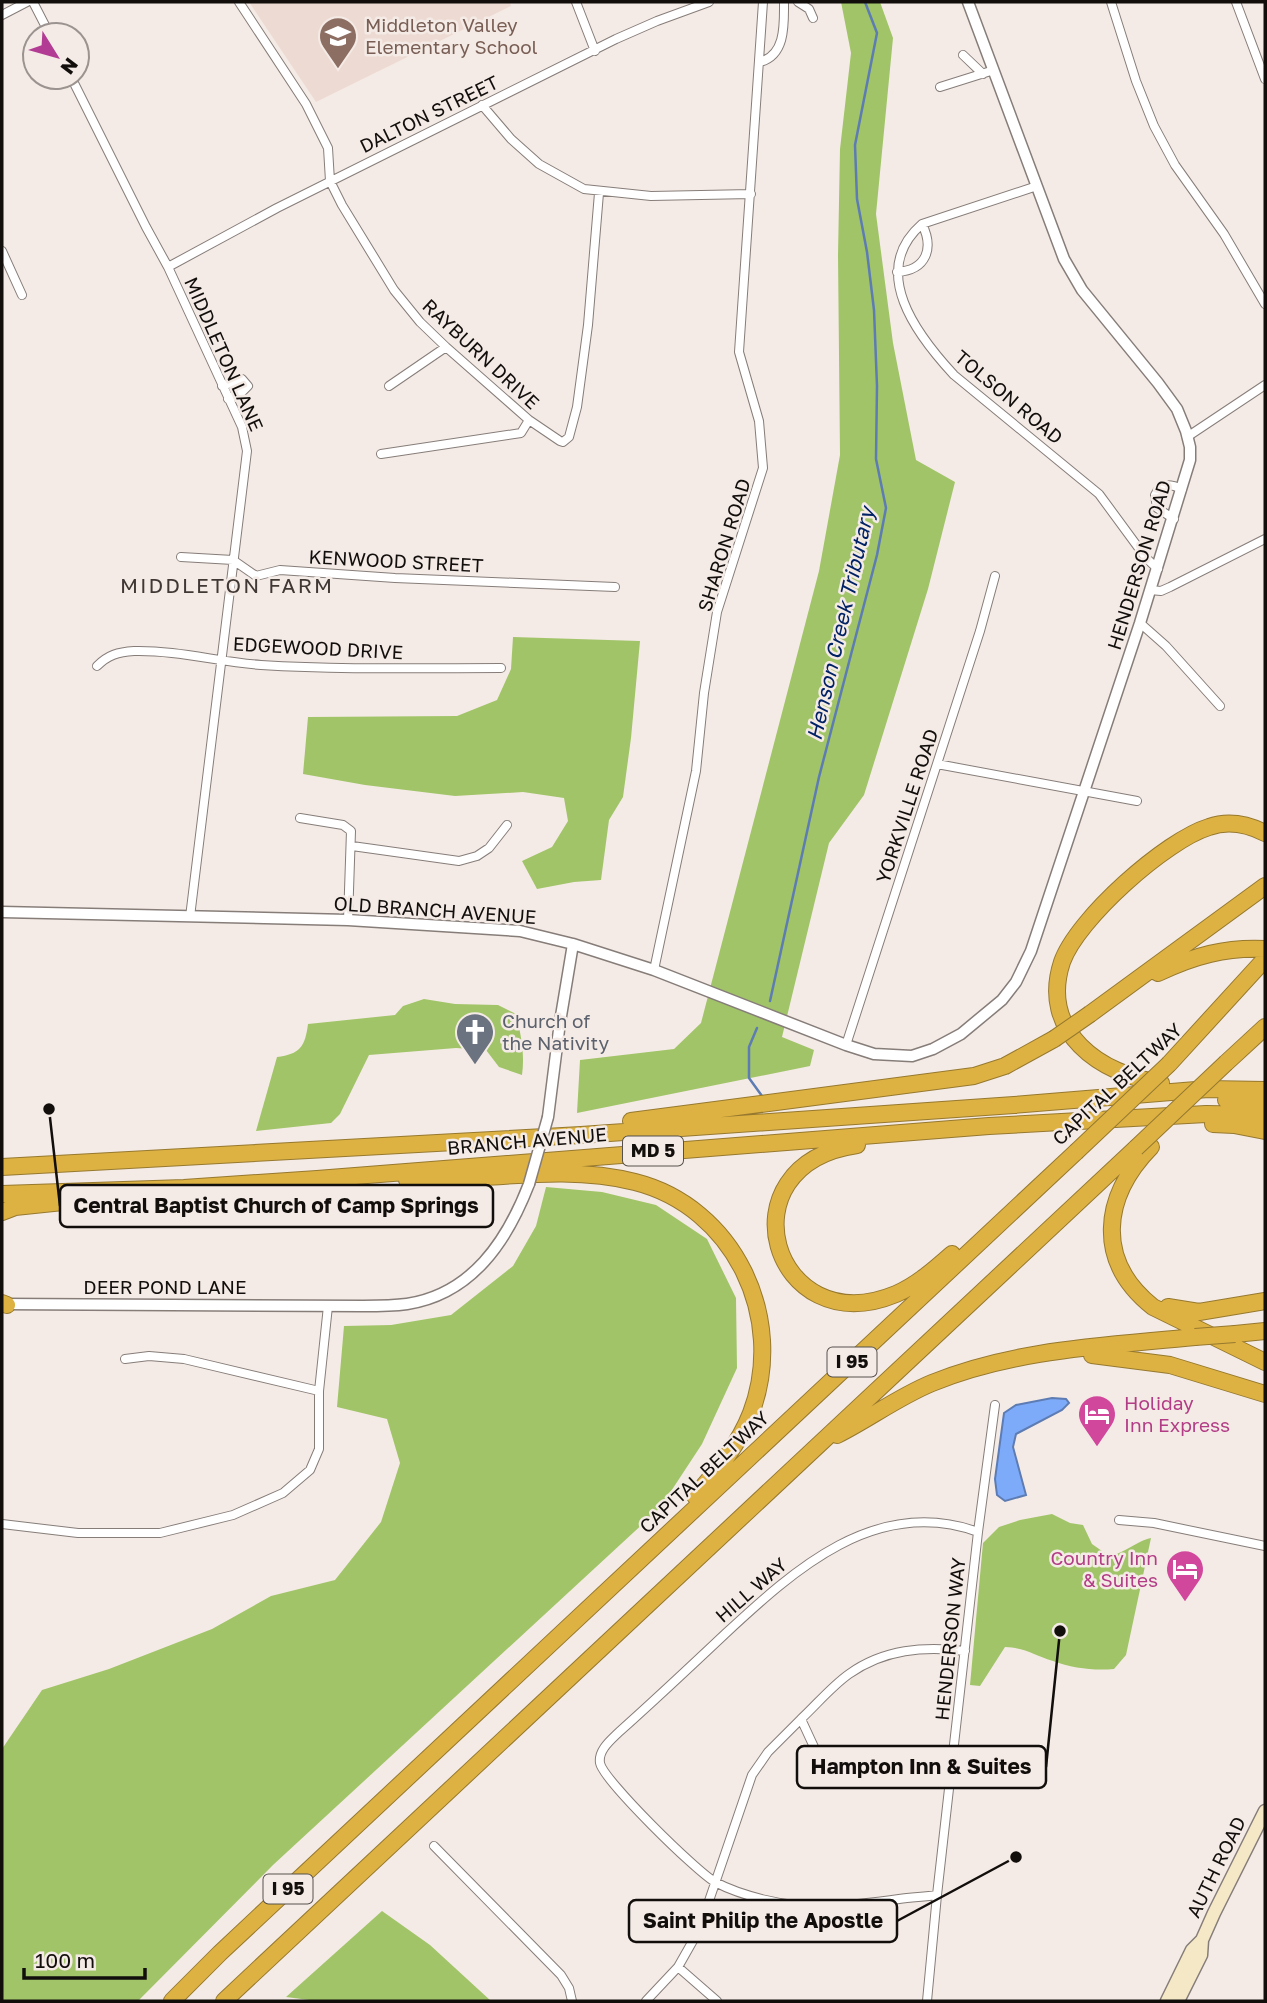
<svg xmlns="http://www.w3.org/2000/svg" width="1267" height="2003" font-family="'Golos Text',sans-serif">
	<rect width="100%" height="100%" fill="#f5ebe6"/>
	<!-- built -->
	<path fill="#eddbd3" d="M 249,2 L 510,2 L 511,6 L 316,102 Z"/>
	<!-- forest -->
	<path fill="#a1c469" d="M 841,2 L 880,2 L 893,38 L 876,214 L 893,343 L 916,460 L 955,482 L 928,589 L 864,795 L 829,843 L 782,1037 L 814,1050 L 810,1066 L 577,1113 L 580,1060 L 674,1049 L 701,1023 L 819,571 L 840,455 L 838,255 L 840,149 L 851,53 Z
		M 513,637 L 640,641 L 631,738 L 623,797 L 609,820 L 601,880 L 574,882 L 537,889 L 522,861 L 552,847 L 568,821 L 564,798 L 523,792 L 455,796 L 365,785 L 303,774 L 308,717 L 457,716 L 497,700 L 511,669 Z
		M 424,999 L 455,1004 L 498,1005 L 516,1014 C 521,1035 525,1054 522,1075 L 499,1067 L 486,1050 L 456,1048 L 369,1055 L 340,1114 L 331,1123 L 256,1131 L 277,1057 C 300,1054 305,1047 308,1024 L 395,1015 L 403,1006 Z
		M 546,1187 L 602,1192 L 656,1205 L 707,1239 L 736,1298 L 737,1368 L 702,1444 L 660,1508 L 273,1865 L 138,2001 L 2,2001 L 2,1749 L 42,1690 L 109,1669 L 212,1629 L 271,1596 L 335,1580 L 381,1522 L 400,1463 L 387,1419 L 337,1407 L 344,1326 L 391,1325 L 451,1315 L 513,1266 L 536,1226 Z
		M 1052,1514 L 1070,1523 L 1083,1525 L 1092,1544 L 1109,1556 C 1128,1552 1134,1542 1151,1538 L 1126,1655 L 1114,1669 C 1094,1671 1072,1668 1053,1661 C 1033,1655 1026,1648 1005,1647 L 980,1686 L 970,1685 L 983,1543 L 999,1527 L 1020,1520 Z
		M 382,1911 L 430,1945 L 491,2001 L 317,2001 L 286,1997 Z"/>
	<!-- water -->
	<path fill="#7dabfa" stroke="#5d7cb3" stroke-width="2" d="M 1052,1398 L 1066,1399 L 1069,1403 L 1062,1410 L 1016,1434 L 1013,1447 L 1026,1495 L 1005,1501 L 997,1495 L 995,1479 L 1004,1413 L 1016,1405 Z"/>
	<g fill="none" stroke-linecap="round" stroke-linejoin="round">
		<!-- stream -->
		<path stroke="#5d7cb3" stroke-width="2.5" d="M 770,1001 L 819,777 L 877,555 L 886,508 L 876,459 L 877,386 L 874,310 L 867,252 L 857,199 L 855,145 L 877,33 L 865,2
			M 757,1028 L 749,1047 L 749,1078 L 762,1096"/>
		<defs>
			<path id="minor" d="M 33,2 L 50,35
				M 239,2 L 306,104 L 328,148 L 330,181 L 342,205 L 394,290 L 420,322 L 446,347 L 529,420 L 560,441 L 563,442 L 569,437 L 577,407 L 588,325 L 599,193
				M 576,2 L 595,51
				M 798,2 L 809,9 L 813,18
				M 1111,2 L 1136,81 L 1154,126 L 1175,165 L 1224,234 L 1265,304
				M 1236,2 L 1265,79
				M 2,15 L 27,2
				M 963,55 L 983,74
				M 760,62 C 786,55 784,24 784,2
				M 71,77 L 146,227 L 168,267 L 242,427 L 247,451 L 190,917
				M 940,87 L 994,70
				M 482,105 L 511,139 L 539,164 L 584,189 L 651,196 L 751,194
				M 1037,186 L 922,224 C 868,271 917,335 954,375 L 1099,494 L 1146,558 L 1158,569
				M 2,251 L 22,295
				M 168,267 L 277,208 L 616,39 L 657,21 L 709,2
				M 897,272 C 927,270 934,248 922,224
				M 222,386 L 242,379 L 248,386 L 241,393 L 228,399
				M 389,386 L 446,347
				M 1187,437 L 1265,385
				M 381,454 L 521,433 L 529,420
				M 1174,519 L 1157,508 L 1155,495 C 1161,482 1171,484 1182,489
				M 181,557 L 233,560 L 256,576 L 280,570 L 395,578 L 615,587
				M 1150,590 L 1161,591 L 1170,587 L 1265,539
				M 1140,623 L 1166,646 L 1220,706
				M 97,666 C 108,655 118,652 134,651 C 177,650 219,662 261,665 C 341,670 421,668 501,668
				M 937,764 L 1137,801
				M 300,818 L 343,825 L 351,831 L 348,920
				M 352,846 L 459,861 L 477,856 L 489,848 L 507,825
				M 654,970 L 696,771 L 704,693 L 717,612 L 763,468 L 759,421 L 739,352 L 763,2
				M 846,1045 L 980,631 L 995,576
				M 125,1359 L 149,1356 L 184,1359 L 319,1391
				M 1119,1520 L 1154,1523 L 1265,1546
				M 2,1524 L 78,1533 L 160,1533 L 233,1515 L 283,1493 L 310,1470 L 319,1449 L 319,1391 L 328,1306
				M 834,1770 L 814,1747 L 801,1719 C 817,1704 832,1686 849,1674 C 884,1649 924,1646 965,1651
				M 434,1846 L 561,1975 L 569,1988 L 572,2001
				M 937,1895 C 924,1897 912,1897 899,1899 C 855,1905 810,1911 766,1900 C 749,1896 730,1890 715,1882 C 697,1872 603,1780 600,1763 C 598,1750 611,1740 619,1732 C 655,1700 690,1667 725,1634 C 794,1570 876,1495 978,1532
				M 678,1967 L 717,2001
				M 646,2001 L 678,1967 L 699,1930 L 752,1775 L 768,1752 L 801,1719
				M 927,2001 L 937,1895 L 978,1532 L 995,1405"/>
			<path id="tertiary" d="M 2,912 L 348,920 L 520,931 L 573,944 L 654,970 L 846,1045 L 874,1054 L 912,1056 L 933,1049 L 961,1034 L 1002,1000 L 1016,982 L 1031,951 L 1140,623 L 1190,460 L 1190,447 L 1186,431 L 1177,409 L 1158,383 L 1082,290 L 1064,259 L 968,2
				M 548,1117 L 560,1022 L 573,944
				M 2,1304 L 363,1306 C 377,1306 392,1306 407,1304 C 472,1294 507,1241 529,1184"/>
			<path id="secondary" d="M 1167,2001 L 1192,1950 L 1202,1940
				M 1178,2001 L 1201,1955 L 1202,1940 L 1214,1913 L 1265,1811"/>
			<path id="motorway" d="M 1158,973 C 1193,956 1226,947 1265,949
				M 1090,1014 L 1265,886
				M 1226,1063 L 1265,1027
				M 1169,1064 L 1265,959
				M 1161,1083 C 1101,1075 1039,1032 1062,962 C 1077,919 1166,840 1209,827 C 1229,820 1247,824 1265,833
				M 1226,1100 L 1265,1101
				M 631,1121 L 974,1076 L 1005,1066 L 1054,1039
				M 1213,1124 L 1234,1125 L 1265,1131
				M 857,1145 C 719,1165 773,1345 896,1294 C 917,1285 935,1269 952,1254
				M 1151,1147 C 1102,1197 1095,1261 1153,1307 L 1265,1362
				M 2,1167 L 581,1135 L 1014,1105 L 1208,1089 L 1265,1090
				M 407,1180 C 482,1182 561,1163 635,1182 C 734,1207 787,1318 751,1413 C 739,1444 717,1471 695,1496
				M 2,1194 L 184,1188 L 317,1179 L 989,1126 L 1206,1114 L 1265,1115
				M 2,1212 L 15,1207 L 63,1202
				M 2,1303 L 7,1305
				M 1168,1307 L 1199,1312 L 1265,1301
				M 1235,1334 L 1265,1331
				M 1092,1355 L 1170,1365 L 1265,1394
				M 837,1435 C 869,1419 898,1397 932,1383 C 1015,1349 1106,1346 1195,1337
				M 172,2001 L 220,1953 L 1076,1152
				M 224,2001 L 1136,1148"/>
		</defs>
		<!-- minor casing -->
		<use href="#minor" stroke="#867d79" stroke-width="10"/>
		<!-- tertiary casing -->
		<use href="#tertiary" stroke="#867d79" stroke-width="13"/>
		<!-- secondary casing -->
		<use href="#secondary" stroke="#867d79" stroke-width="15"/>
		<!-- motorway casing -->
		<use href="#motorway" stroke="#96792f" stroke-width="18"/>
		<!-- minor -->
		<use href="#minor" stroke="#fff" stroke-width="8"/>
		<!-- tertiary -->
		<use href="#tertiary" stroke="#fff" stroke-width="10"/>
		<!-- secondary -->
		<use href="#secondary" stroke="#f5e8c6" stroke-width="12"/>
		<!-- motorway -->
		<use href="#motorway" stroke="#ddb242" stroke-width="16"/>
		<defs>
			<path id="tertiary-bridge" d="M 529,1184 L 548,1117"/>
			<path id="motorway-bridge" d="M 1054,1039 L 1090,1014
				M 1136,1148 L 1226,1063
				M 1076,1152 L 1169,1064
				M 1195,1337 L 1235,1334"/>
		</defs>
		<!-- tertiary-bridge casing -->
		<use href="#tertiary-bridge" stroke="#867d79" stroke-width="13" stroke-linecap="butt"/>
		<!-- motorway-bridge casing -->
		<use href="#motorway-bridge" stroke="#96792f" stroke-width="18" stroke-linecap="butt"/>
		<!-- tertiary-bridge -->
		<use href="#tertiary-bridge" stroke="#fff" stroke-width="10"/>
		<!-- motorway-bridge -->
		<use href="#motorway-bridge" stroke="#ddb242" stroke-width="16"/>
	</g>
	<!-- icons -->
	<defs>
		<symbol id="school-pin" viewBox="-11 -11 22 30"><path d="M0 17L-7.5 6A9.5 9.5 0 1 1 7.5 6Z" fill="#8d6e63" stroke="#f5ebe6"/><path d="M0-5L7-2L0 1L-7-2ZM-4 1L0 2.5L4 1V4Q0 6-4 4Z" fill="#fff"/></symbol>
		<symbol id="church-pin" viewBox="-11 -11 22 30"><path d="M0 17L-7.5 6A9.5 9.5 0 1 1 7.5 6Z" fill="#6b7280" stroke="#f5ebe6"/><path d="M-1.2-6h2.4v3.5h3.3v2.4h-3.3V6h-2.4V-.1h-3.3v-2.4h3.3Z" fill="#fff"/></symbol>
		<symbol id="hotel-pin" viewBox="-11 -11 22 30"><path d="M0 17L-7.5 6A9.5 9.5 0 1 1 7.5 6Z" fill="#d1479c" stroke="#f5ebe6"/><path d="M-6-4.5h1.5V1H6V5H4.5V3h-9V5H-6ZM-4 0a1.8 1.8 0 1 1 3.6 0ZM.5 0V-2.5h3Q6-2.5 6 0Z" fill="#fff"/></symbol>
	</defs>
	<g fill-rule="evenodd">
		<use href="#school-pin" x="316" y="14" width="44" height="60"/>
		<use href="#church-pin" x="453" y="1010" width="44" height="60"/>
		<use href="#hotel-pin" x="1075" y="1392" width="44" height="60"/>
		<use href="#hotel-pin" x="1163" y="1547" width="44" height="60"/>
	</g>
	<g text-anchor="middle" stroke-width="5" stroke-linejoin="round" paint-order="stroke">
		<!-- shield labels -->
		<g fill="#f5ebe6" stroke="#55504d" stroke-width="2">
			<rect x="623" y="1136.5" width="60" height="29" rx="5"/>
			<rect x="827.5" y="1347.5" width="49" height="29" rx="5"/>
			<rect x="263.5" y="1874.5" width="49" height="29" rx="5"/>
		</g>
		<g font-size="18" font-weight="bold" fill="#110e0c">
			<text x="653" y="1157">MD 5</text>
			<text x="852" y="1368">I 95</text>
			<text x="288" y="1895">I 95</text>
		</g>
		<!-- education labels -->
		<g font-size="19" fill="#785e54" stroke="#f5ebe6" text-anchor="start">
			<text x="365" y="32">Middleton Valley<tspan x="365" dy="22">Elementary School</tspan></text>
		</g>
		<!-- street labels -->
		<g font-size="19" fill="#110e0c" stroke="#f5ebe6">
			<text transform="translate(429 114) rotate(-26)" y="7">DALTON STREET</text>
			<text transform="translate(224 354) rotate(66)" y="7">MIDDLETON LANE</text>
			<text transform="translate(481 354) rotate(43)" y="7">RAYBURN DRIVE</text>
			<text transform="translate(1009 397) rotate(40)" y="7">TOLSON ROAD</text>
			<text transform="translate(724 545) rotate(-73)" y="7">SHARON ROAD</text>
			<text transform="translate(396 561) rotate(3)" y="7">KENWOOD STREET</text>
			<text transform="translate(1139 565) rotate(-73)" y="7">HENDERSON ROAD</text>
			<text transform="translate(318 648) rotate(3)" y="7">EDGEWOOD DRIVE</text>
			<text transform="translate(907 806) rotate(-72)" y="7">YORKVILLE ROAD</text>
			<text transform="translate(435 910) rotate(4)" y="7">OLD BRANCH AVENUE</text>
			<text transform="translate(1117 1084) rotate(-43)" y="7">CAPITAL BELTWAY</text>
			<text transform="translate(527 1141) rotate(-5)" y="7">BRANCH AVENUE</text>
			<text x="165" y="1294">DEER POND LANE</text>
			<text transform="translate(704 1472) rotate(-43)" y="7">CAPITAL BELTWAY</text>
			<text transform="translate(751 1590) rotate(-41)" y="7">HILL WAY</text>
			<text transform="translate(950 1639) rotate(-84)" y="7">HENDERSON WAY</text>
			<text transform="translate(1216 1867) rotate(-64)" y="7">AUTH ROAD</text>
		</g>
		<!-- worship labels -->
		<g font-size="19" fill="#5b616d" stroke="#f5ebe6" text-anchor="start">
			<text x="502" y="1028">Church of<tspan x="502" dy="22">the Nativity</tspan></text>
		</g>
		<!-- hotel labels -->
		<g font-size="19" fill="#b23c85" stroke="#f5ebe6" text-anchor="start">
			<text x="1124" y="1410">Holiday<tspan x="1124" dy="22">Inn Express</tspan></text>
			<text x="1158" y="1565" text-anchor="end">Country Inn<tspan x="1158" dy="22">&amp; Suites</tspan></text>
		</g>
		<!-- neighbourhood labels -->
		<g font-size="21" letter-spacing="2" fill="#403835" stroke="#f5ebe6">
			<text x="227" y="593">MIDDLETON FARM</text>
		</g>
		<!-- water labels -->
		<g font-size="21" font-style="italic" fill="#002265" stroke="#f5ebe6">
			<text transform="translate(841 624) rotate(-77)" y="7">Henson Creek Tributary</text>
		</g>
	</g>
	<!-- callouts -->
	<path fill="none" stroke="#110e0c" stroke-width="2.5" d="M49 1109L60 1206M1060 1631L1046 1767M1016 1857L897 1921"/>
	<g fill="#110e0c" stroke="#f5ebe6" stroke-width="2.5">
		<circle cx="49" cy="1109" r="7"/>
		<circle cx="1060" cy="1631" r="7"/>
		<circle cx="1016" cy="1857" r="7"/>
	</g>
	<g fill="#f5ebe6" stroke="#110e0c" stroke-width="2.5">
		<rect x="60" y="1185" width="433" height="42" rx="7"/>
		<rect x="797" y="1746" width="249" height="42" rx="7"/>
		<rect x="629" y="1900" width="268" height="42" rx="7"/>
	</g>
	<g font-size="21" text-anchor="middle" font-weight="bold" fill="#110e0c">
		<text x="276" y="1213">Central Baptist Church of Camp Springs</text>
		<text x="921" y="1774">Hampton Inn &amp; Suites</text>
		<text x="763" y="1928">Saint Philip the Apostle</text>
	</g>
	<!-- border -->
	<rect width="1267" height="2003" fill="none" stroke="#110e0c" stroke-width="7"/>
	<!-- north arrow -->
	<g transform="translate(56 56) rotate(127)"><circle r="33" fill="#f5ebe6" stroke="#9a938f" stroke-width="2"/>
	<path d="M0-5L12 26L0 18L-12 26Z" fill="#b23c93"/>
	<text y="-10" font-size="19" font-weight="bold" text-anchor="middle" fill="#110e0c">N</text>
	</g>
	<!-- scale -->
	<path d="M24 1968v10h121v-10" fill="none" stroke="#110e0c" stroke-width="3.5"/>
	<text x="35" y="1968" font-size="21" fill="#110e0c" stroke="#f5ebe6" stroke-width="5" paint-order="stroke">100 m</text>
</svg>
